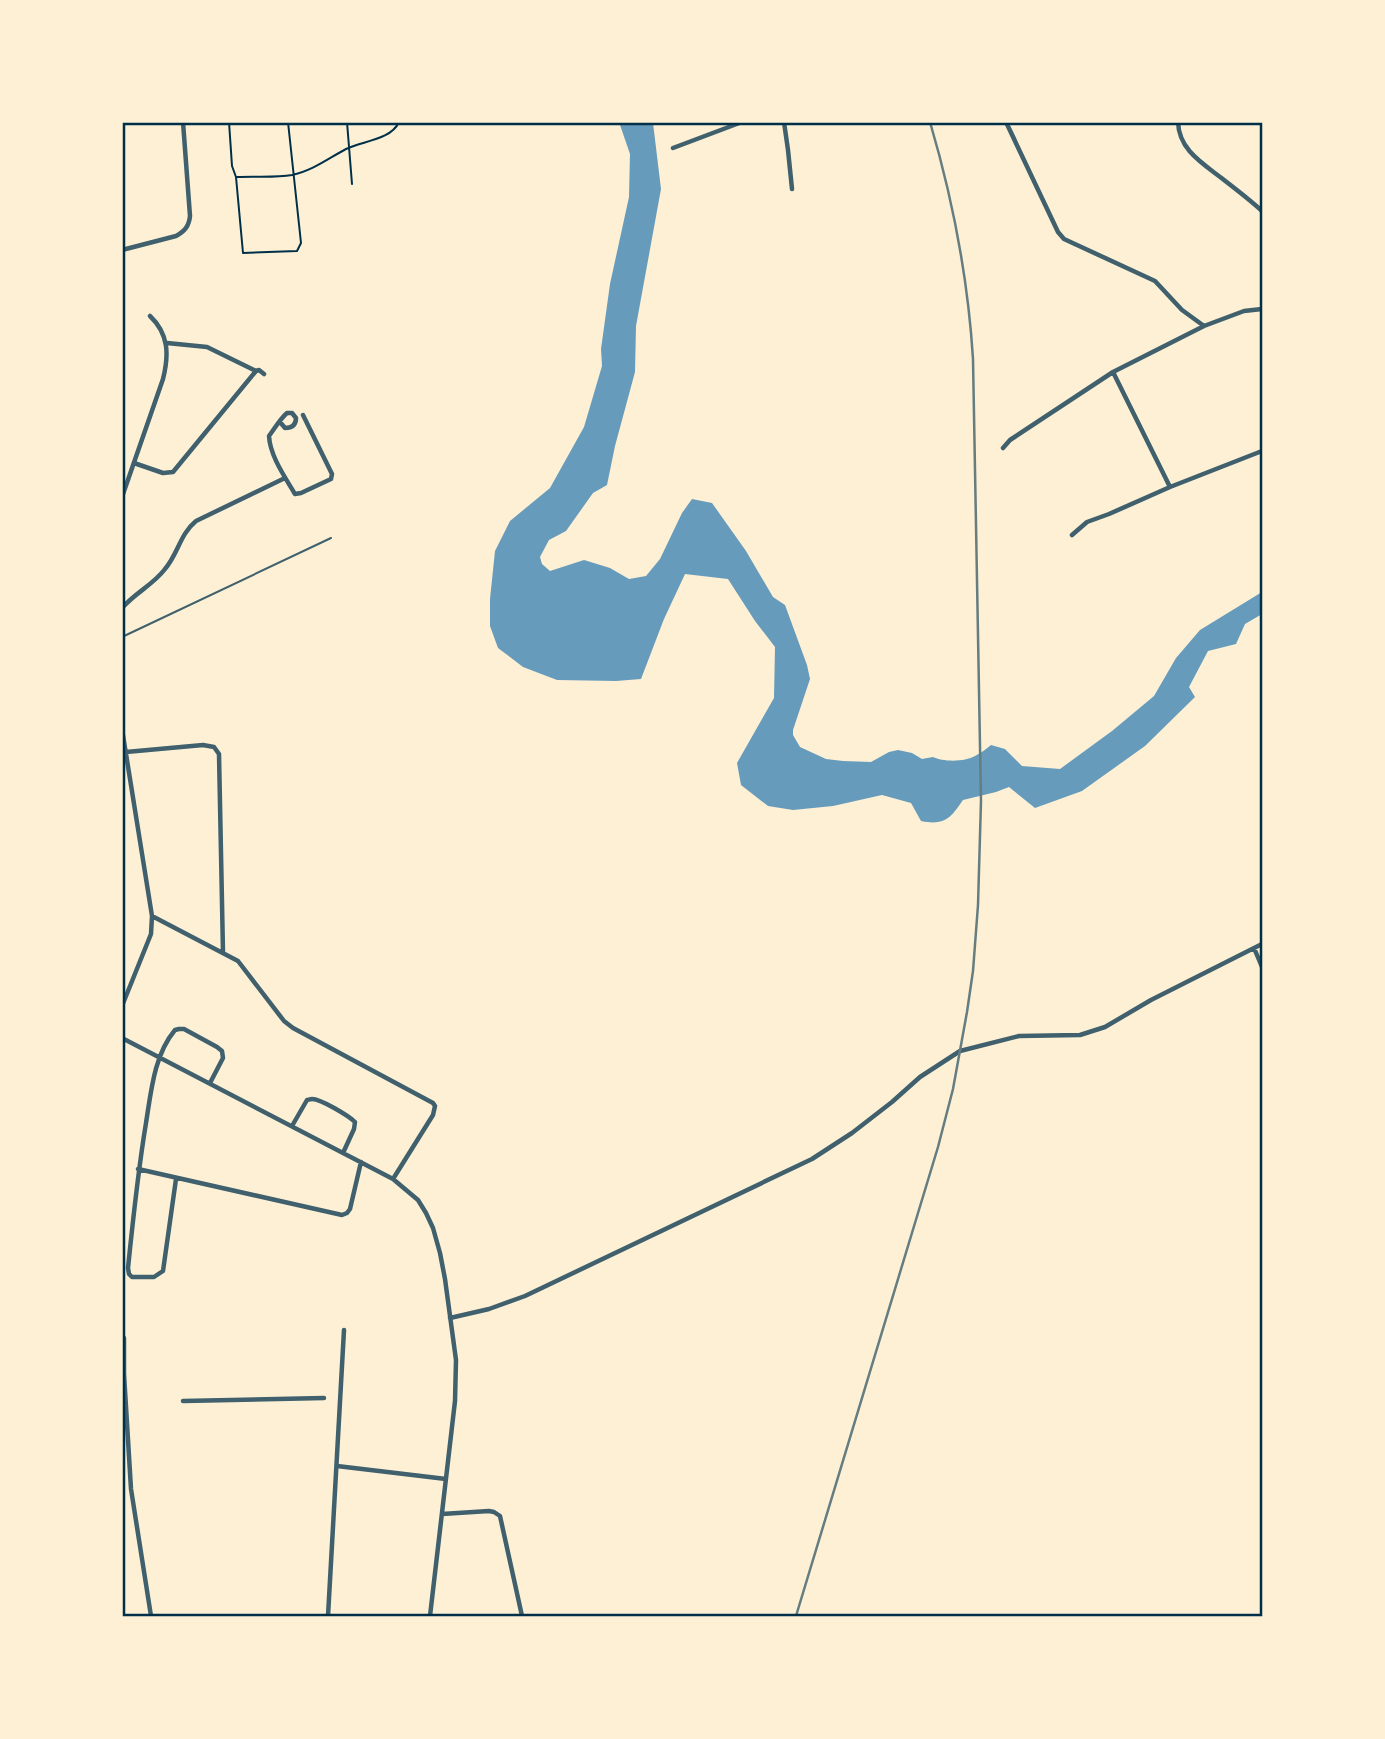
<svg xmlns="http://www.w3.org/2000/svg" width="1385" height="1739" font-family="'Alegreya Sans',sans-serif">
	<rect width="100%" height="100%" fill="#fdf0d5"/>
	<!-- water -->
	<path fill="#669bbc" d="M 619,122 L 653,123 L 661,189 L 636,326 L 635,372 L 615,446 L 607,485 L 593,493 L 566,531 L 549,540 L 540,557 L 542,564 L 550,571 L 584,560 L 610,568 L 629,579 L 646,576 L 660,559 L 682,513 L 692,499 L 712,503 L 746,551 L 773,597 L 785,605 L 807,665 L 810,679 L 793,730 L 793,735 L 800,747 L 826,759 L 843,761 L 871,762 L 889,752 L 898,750 L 912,753 L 922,759 L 933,757 C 943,762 965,762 975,756 C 981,753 986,749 991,745 L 1005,749 L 1022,766 L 1060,769 L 1112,731 L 1154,696 L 1176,658 L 1200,630 L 1262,592 L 1262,614 L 1245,624 L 1236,644 L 1208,651 L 1189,687 L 1195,697 L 1145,746 L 1082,791 L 1035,808 L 1009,787 L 996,792 L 963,800 C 951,818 944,826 921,821 L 911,803 L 882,795 L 833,806 L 793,810 L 768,806 L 741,785 L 737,763 L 774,698 L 775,647 L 755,621 L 728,579 L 685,574 L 664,619 L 641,679 L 616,681 L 557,680 L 523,667 L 498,648 L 490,626 L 490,599 L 495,551 L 510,521 L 550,488 L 584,427 L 602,366 L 601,349 L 610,284 L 629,197 L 630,154 Z"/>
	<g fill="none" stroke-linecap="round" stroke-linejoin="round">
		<!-- path -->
		<path stroke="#003049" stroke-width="2" d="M 229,122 L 232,166 L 236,177 L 243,253 L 297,251 L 301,243 L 288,122
			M 347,122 L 352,184
			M 237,177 C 255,176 275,178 292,175 C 312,171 329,158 346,149 C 362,141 391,140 399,122"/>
		<!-- service -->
		<path stroke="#3f606c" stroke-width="2" d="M 122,637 L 331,538"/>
		<!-- minor -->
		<path stroke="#3f606c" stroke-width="4.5" d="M 784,122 L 788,150 L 792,189
			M 1006,122 L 1058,232 L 1064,239 L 1155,281 L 1182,310 L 1204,326
			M 1178,122 C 1179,151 1204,164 1224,180 C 1237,190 1250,200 1262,211
			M 673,148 L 742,122
			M 122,250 L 176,236 C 185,231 189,226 190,216 L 183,122
			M 256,371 L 259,370 L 264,374
			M 1113,372 L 1170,487
			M 280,422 L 285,428 C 292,428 296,425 296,418 L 292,413 L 287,413 C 280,419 275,428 269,436 C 270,456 285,477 295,494 L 301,493 L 331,479 L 332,474 L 303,415
			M 1003,448 L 1010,440 L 1113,372 L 1204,326 L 1244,311 L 1262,309
			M 134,463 L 163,473 L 173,472 L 256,371 L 207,347 L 167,343
			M 122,497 L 163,379 C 169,355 169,334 150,316
			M 1072,535 L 1087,522 L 1109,514 L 1170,487 L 1262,451
			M 122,608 C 136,592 153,585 165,569 C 178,554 180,534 196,521 L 285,478
			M 122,729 L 152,916 L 151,934 L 122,1006
			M 126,752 L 203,745 L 214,747 L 219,754 L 223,952
			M 152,916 L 238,961 L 284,1021 L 293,1028 L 433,1103 L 435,1106 L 433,1115 L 393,1179
			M 1254,948 L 1262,967
			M 122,1038 L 393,1179 L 418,1200 L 426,1213 L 433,1228 L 440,1253 L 445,1279 L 456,1360 L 455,1401 L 430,1616
			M 292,1126 L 307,1100 C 308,1100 310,1099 312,1099 C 321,1099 349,1116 355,1122 L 354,1129 L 343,1153
			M 138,1169 L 342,1215 L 347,1213 L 350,1209 L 361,1162
			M 176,1179 L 163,1271 L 154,1277 L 132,1277 L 129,1274 L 128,1268 C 133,1219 138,1171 146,1123 C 151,1092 154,1055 175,1030 L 179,1029 L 184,1029 L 217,1047 L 222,1051 L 223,1058 L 210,1083
			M 450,1318 L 489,1309 L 525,1296 L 812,1159 L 852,1133 L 892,1102 L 920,1077 L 960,1051 L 1019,1036 L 1080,1035 L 1105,1027 L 1151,1000 L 1262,944
			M 124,1338 L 124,1374 L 131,1489 L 151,1616
			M 183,1401 L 324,1398
			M 337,1466 L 446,1479
			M 442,1514 L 489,1511 L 494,1512 L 500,1516 L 522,1616
			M 328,1616 L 344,1330"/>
		<!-- rail -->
		<path stroke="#657d81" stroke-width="2.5" d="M 796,1616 L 938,1147 L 953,1089 L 967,1012 L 973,971 L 978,905 L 981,801 L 973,359 C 968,278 953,200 930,122"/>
	</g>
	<!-- border -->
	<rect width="1385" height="1739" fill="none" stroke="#fdf0d5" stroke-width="248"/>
	<rect x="124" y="124" width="1137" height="1491" fill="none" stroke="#003049" stroke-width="2.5"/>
</svg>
